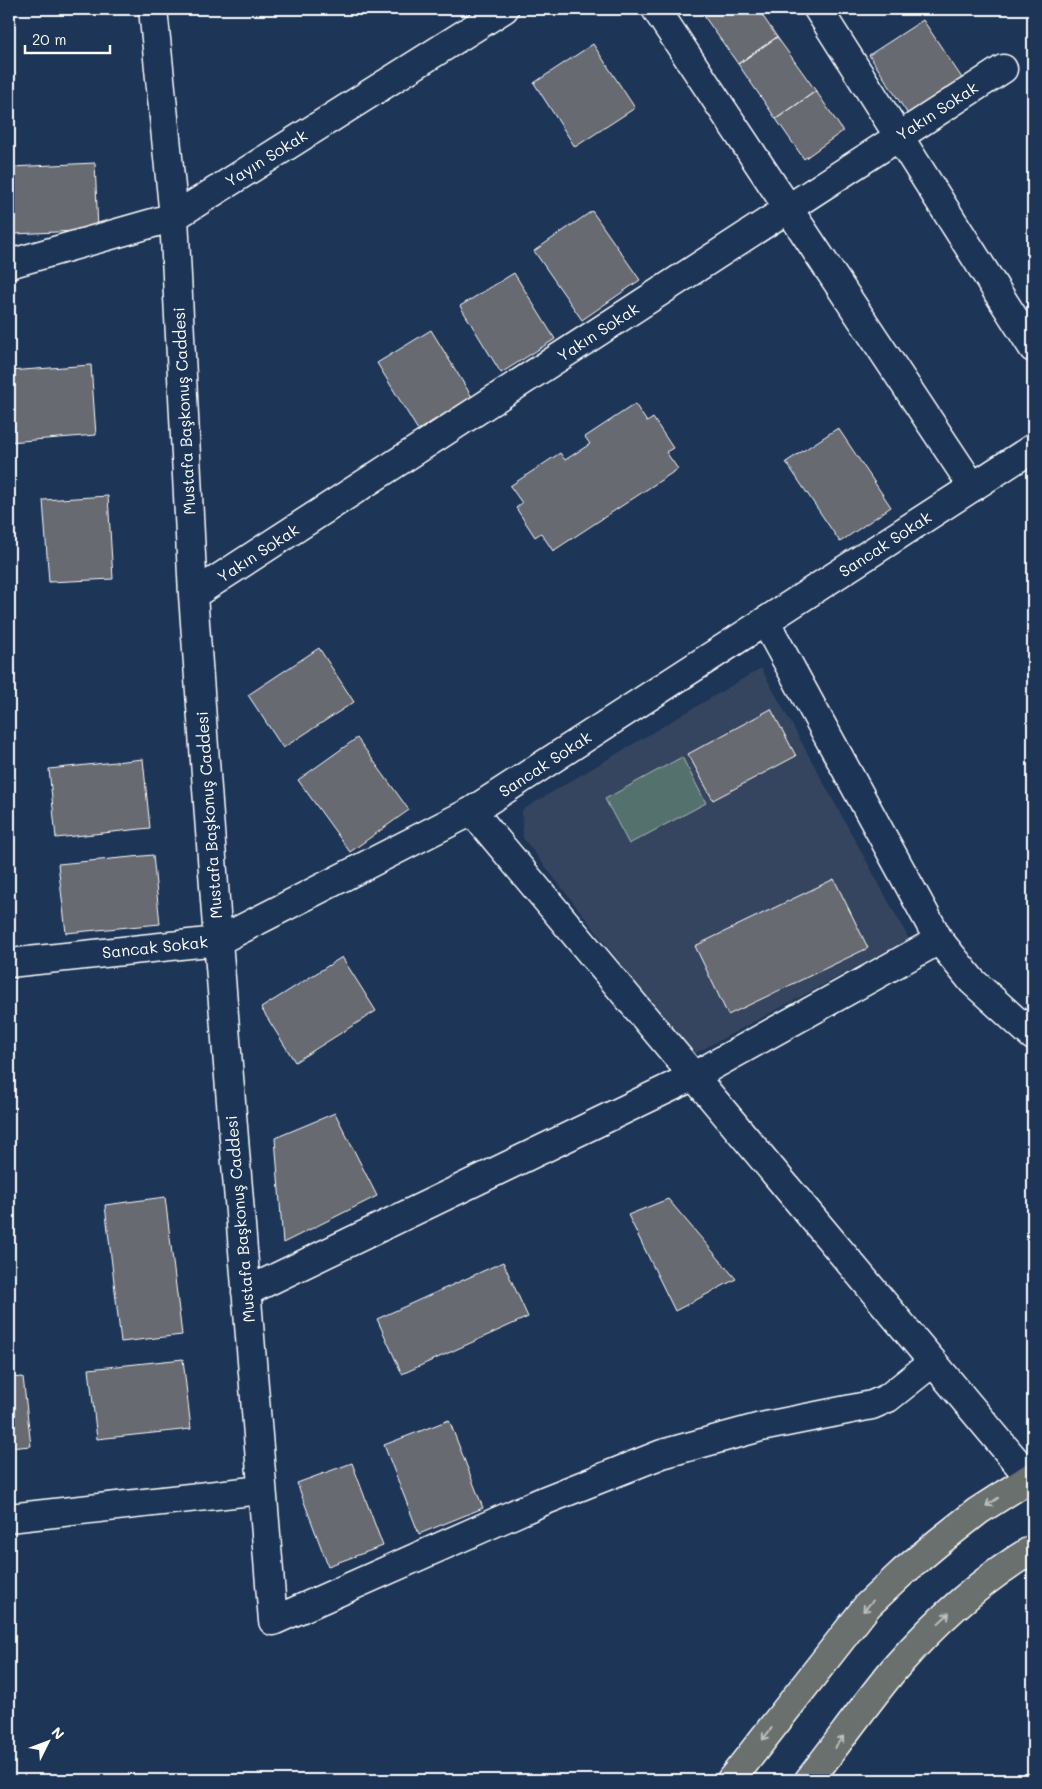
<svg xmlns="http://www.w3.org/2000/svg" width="1042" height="1789" font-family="Mali,sans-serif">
	<rect width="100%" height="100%" fill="#1d3557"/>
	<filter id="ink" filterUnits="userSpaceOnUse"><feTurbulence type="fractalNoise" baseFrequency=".02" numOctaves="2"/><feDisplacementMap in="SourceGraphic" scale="10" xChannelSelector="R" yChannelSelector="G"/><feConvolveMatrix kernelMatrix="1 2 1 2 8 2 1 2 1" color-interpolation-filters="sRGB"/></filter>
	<g filter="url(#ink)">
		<!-- built -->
		<path fill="#34455f" d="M 761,668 L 909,939 L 692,1055 L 523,838 L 522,810 Z"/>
		<!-- green -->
		<path fill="#55716e" stroke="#aab8b6" d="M 682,757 L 706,803 L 629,844 L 605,799 Z"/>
		<!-- building -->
		<path fill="#686a72" stroke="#fff" d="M 699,9 L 758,9 L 777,37 L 738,64 Z
			M 923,20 L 966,84 L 911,119 L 869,55 Z
			M 777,37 L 816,91 L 776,119 L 738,64 Z
			M 593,44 L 635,108 L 575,147 L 534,83 Z
			M 816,91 L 843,131 L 804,159 L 776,119 Z
			M 95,163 L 98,230 L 14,234 L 11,167 Z
			M 592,211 L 640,280 L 582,320 L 534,251 Z
			M 514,273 L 555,339 L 501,373 L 460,306 Z
			M 431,330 L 472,397 L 418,430 L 377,363 Z
			M 91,365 L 96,435 L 9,442 L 9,371 Z
			M 635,404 L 647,422 L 653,418 L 673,448 L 666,452 L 678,469 L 553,551 L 541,533 L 535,537 L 516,508 L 522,503 L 510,486 L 560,453 L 565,460 L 590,444 L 585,437 Z
			M 838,428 L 891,507 L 840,542 L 786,462 Z
			M 108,496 L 113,579 L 49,582 L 43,500 Z
			M 319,648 L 354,702 L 283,748 L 248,695 Z
			M 771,709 L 796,756 L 713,800 L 688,754 Z
			M 357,738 L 409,810 L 350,852 L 298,780 Z
			M 143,759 L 150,828 L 56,838 L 49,769 Z
			M 153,855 L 160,924 L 66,933 L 58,864 Z
			M 834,879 L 868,948 L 728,1015 L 695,946 Z
			M 342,957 L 376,1011 L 295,1062 L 261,1008 Z
			M 335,1113 L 377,1196 L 283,1243 L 275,1138 Z
			M 165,1197 L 182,1335 L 121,1342 L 105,1205 Z
			M 668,1199 L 736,1279 L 675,1311 L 628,1215 Z
			M 503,1262 L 528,1317 L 402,1374 L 377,1319 Z
			M 183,1359 L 191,1429 L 97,1439 L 89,1369 Z
			M 23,1377 L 31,1446 L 9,1448 L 9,1378 Z
			M 449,1420 L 483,1508 L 419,1534 L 384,1445 Z
			M 352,1463 L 383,1546 L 328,1566 L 297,1483 Z"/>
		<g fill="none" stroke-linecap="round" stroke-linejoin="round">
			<defs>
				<path id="minor" d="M 153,9 L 174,217 L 193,595 L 218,941 L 273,1621 L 541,1502 L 662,1454 L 761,1427 L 872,1405 L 888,1398 L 933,1362
					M 656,9 L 973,487
					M 818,9 L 1033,348
					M 9,264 L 174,217 L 504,9
					M 193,595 L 1003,69
					M 765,621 L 939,940 L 972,981 L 1033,1036
					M 472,811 L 1030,1478
					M 9,963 L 218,941 L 472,811 L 1033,448
					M 246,1292 L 694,1076 L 939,940
					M 9,1518 L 262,1490"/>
				<path id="highway" d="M 731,1780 L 868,1605 L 903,1572 L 940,1541 L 978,1511 L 1033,1476
					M 809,1780 C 838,1743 865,1704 895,1668 C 935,1622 981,1580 1033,1549"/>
			</defs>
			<!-- minor casing -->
			<use href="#minor" stroke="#fff" stroke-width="31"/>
			<!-- highway casing -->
			<use href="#highway" stroke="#fff" stroke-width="31"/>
			<!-- minor -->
			<use href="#minor" stroke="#1d3557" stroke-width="28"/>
			<!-- highway -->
			<use href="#highway" stroke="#6b706d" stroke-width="28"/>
		</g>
		<!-- one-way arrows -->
		<defs><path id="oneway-shaft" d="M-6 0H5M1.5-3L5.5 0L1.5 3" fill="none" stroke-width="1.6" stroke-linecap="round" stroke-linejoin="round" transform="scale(1.25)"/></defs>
		<g stroke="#bcbfbd">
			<use href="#oneway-shaft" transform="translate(992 1502) rotate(146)"/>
			<use href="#oneway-shaft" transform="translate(868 1606) rotate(132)"/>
			<use href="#oneway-shaft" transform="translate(944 1618) rotate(-43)"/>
			<use href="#oneway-shaft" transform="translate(767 1734) rotate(128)"/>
			<use href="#oneway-shaft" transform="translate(839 1742) rotate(-53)"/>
		</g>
	</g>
	<g text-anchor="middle" stroke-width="4" stroke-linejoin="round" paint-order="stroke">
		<!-- street labels -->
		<g font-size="16" fill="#fff" stroke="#1d3557">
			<text transform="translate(937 111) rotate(-33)" y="6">Yakın Sokak</text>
			<text transform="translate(266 158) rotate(-32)" y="6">Yayın Sokak</text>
			<text transform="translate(598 332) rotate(-33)" y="6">Yakın Sokak</text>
			<text transform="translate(184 411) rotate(-93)" y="6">Mustafa Başkonuş Caddesi</text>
			<text transform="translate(885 544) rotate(-33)" y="6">Sancak Sokak</text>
			<text transform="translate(258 553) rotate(-33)" y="6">Yakın Sokak</text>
			<text transform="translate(545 764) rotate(-33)" y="6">Sancak Sokak</text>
			<text transform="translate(209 815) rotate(-94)" y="6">Mustafa Başkonuş Caddesi</text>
			<text transform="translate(155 947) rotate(-6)" y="6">Sancak Sokak</text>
			<text transform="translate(240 1219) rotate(-95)" y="6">Mustafa Başkonuş Caddesi</text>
		</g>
	</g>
	<!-- margin -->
	<rect width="1042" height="1789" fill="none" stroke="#1d3557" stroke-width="30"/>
	<rect x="15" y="15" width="1012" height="1759" fill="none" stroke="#fff" stroke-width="2" filter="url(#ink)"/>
	<!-- north arrow -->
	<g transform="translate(48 1742) rotate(48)" stroke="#1d3557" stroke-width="4" paint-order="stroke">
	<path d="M0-4L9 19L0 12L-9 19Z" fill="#ffffff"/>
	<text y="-8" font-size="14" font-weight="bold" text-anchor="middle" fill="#ffffff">N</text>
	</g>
	<!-- scale -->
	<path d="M25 45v8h85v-8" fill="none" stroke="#ffffff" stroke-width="2.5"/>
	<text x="32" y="45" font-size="15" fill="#ffffff" stroke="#1d3557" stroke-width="4" paint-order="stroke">20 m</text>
</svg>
